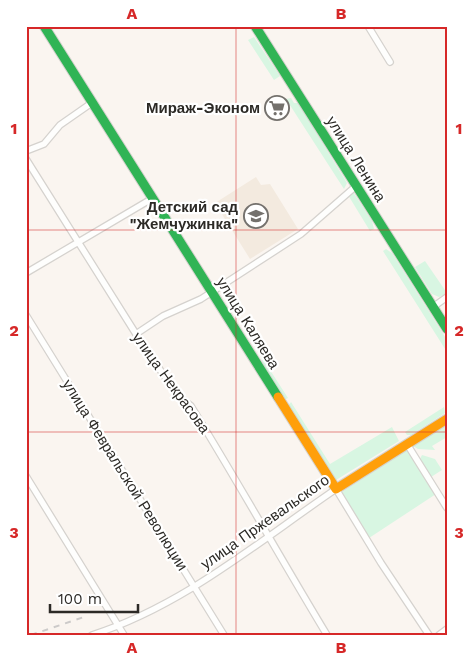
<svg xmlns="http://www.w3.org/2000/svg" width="473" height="661" font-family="'Work Sans',sans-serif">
	<rect width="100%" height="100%" fill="#faf5f0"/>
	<!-- built -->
	<path fill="#f3eadf" d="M 256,177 L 261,185 L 270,184 L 298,229 L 250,259 L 215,203 Z"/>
	<!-- green -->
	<path fill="#d8f6e2" d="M 254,37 L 280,76 L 274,80 L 248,40 Z
		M 291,98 L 294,103 L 298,103 L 347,183 L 344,189 L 286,99 Z
		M 353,192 L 372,221 L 374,229 L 370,231 L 348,195 Z
		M 386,249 L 392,253 L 447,340 L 447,352 L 383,251 Z
		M 425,261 L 447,293 L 439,297 L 432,294 L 415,267 Z
		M 261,356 L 288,398 L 286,399 L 283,398 L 264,370 Z
		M 291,402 L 330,464 L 392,427 L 399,441 L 336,480 L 288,406 Z
		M 444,407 L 445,413 L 411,435 L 407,435 L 405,432 Z
		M 447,423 L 447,437 L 432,446 L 435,450 L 418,449 L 413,446 Z
		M 408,449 L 436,494 L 366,540 L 342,492 Z
		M 422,455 L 435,459 L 442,470 L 431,477 L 420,459 Z"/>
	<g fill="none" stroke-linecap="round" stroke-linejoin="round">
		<defs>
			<path id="street" d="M 368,26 L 390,62
				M 26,151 L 44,144 L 60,125 L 93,102
				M 26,159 L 136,334 L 177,395 L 191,406 C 238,482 281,559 327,635
				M 26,273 L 153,198
				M 433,307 L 447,297
				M 26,315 L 224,635
				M 136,334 L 163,316 L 201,299 L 301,234 L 356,186
				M 407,444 L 447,508
				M 26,476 L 124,635
				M 92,635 C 183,606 258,542 336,489 L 381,563 L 429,635
				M 439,635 L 447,629"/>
			<path id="fast" d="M 44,26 L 278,397
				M 255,26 L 447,329"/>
			<path id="slow" d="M 278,397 L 336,489 L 447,419"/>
		</defs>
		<!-- street casing -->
		<use href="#street" stroke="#d5d2ce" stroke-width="8"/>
		<!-- fast casing -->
		<use href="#fast" stroke="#d5d2ce" stroke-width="11"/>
		<!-- slow casing -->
		<use href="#slow" stroke="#d5d2ce" stroke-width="11"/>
		<!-- street -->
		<use href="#street" stroke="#fefefd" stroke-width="5.5"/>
		<!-- fast -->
		<use href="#fast" stroke="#30b455" stroke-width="9"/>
		<!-- slow -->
		<use href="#slow" stroke="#ff9f0a" stroke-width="9"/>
		<!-- rail -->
		<path stroke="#cccac9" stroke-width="2" stroke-dasharray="6 6" stroke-linecap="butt" d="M 31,635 L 84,617"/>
	</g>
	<!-- grid -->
	<path fill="none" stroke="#d62828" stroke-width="1" stroke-opacity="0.55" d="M 236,26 L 236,635M 26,230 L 447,230M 26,432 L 447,432"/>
	<!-- icons -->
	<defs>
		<symbol id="supermarket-ring" viewBox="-11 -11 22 22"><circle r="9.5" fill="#fff" stroke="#74716d" stroke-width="1.5"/><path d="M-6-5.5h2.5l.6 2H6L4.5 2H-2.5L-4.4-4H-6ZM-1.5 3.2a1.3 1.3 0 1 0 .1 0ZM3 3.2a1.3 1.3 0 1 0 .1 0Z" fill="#74716d"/></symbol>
		<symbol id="school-ring" viewBox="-11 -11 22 22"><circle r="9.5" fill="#fff" stroke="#74716d" stroke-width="1.5"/><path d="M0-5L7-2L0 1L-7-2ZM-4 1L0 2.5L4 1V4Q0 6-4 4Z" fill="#74716d"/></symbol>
	</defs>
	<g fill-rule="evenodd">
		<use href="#supermarket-ring" x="263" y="94" width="28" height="28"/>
		<use href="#school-ring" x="242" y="202" width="28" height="28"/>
	</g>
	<g text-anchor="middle" stroke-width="4.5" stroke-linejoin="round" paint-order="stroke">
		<!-- poi labels -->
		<g font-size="15" font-weight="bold" fill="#2c2a26" stroke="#fff" text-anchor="end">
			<text x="260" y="113">Мираж-Эконом</text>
			<text x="238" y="212">Детский сад<tspan x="238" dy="17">"Жемчужинка"</tspan></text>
		</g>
		<!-- street labels -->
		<g font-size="15" fill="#2c2a26" stroke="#fff">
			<text transform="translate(356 159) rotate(58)" y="5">улица Ленина</text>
			<text transform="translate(248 323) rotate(58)" y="5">улица Каляева</text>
			<text transform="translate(171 383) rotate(54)" y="5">улица Некрасова</text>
			<text transform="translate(125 475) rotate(58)" y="5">улица Февральской Революции</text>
			<text transform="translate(265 522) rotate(-35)" y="5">улица Пржевальского</text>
		</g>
	</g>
	<!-- border -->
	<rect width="473" height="661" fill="none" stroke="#ffffff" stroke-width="55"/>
	<!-- scale -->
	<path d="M50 604v8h88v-8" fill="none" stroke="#2c2a26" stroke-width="2.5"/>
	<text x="58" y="604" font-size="15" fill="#2c2a26" stroke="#ffffff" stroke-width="4" paint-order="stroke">100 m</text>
	<rect x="28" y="28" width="418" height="606" fill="none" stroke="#d62828" stroke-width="2"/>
	<g font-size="16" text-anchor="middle" font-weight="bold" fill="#d62828">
		<text x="132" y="19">A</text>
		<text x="341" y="19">B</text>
		<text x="14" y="134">1</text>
		<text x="459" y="134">1</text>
		<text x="14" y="336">2</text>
		<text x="459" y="336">2</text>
		<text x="14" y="538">3</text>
		<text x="459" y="538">3</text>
		<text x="132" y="653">A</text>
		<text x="341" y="653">B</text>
	</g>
</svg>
